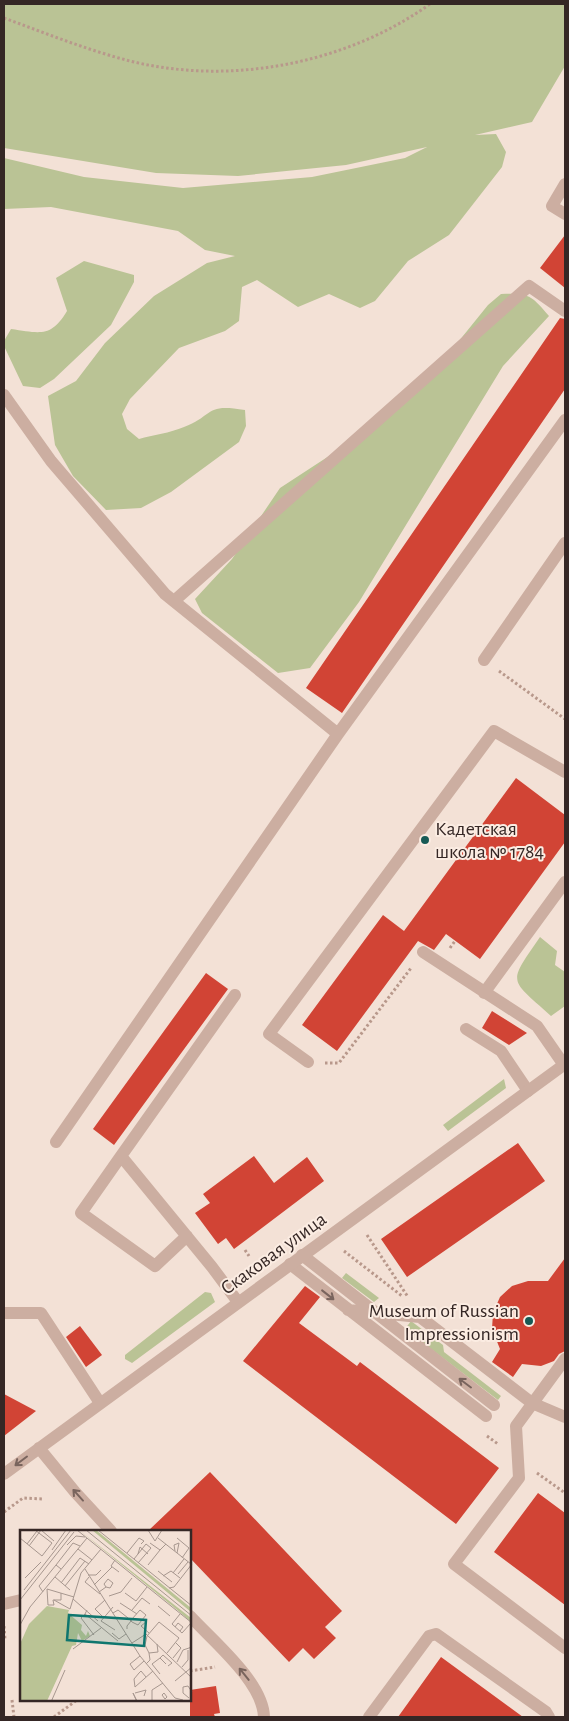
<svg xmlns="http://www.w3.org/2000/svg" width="569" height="1721" font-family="'Alegreya Sans',sans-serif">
	<rect width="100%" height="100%" fill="#f3e1d6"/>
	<!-- green -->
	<path fill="#bac395" d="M 4,4 L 565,4 L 565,66 L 532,122 L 475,135 L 496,134 L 506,152 L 502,167 L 449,235 L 408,261 L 375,301 L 360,308 L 329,294 L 298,307 L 257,280 L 242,287 L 239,321 L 225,331 L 179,348 L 130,399 L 122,414 L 127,429 L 139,439 C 153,435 170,433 184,427 C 215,415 204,403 245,410 L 246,426 L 239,442 L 171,492 L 141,508 L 106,510 L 73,476 L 55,445 L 48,396 L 76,381 L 105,343 L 154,296 L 207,263 L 235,256 L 205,250 L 178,231 L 51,207 L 4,209 L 4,158 L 84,177 L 183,188 L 312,177 L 405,158 L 427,147 L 346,165 L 238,176 L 156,173 L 4,148 Z
		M 84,261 L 134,275 L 134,282 L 111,325 L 54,379 L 40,388 L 23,386 L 4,346 L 4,341 L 11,329 C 40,333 51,338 67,311 L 56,278 Z
		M 501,294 C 529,293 531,295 549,316 L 503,366 L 359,602 L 310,668 L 278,673 L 202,613 L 195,599 L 232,559 L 280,488 L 355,439 L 425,383 L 488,305 Z
		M 540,937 L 557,951 L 555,965 L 565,972 L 565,1006 L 551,1016 C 509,978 507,985 540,937 Z
		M 504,1079 L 506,1088 L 448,1131 L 443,1125 Z
		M 346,1273 L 379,1298 L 374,1302 L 342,1278 Z
		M 205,1292 L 211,1293 L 215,1302 L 132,1363 L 125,1359 L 125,1355 Z
		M 411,1321 L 443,1345 L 444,1352 L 501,1396 L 498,1400 L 405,1329 Z"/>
	<!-- building -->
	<path fill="#d14435" d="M 565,235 L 565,288 L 540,268 Z
		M 560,318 L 565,319 L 565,389 L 342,713 L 306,688 Z
		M 516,778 L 565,815 L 565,842 L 480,959 L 446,934 L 434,950 L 418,941 L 337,1051 L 302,1025 L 383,915 L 404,931 Z
		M 206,973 L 228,989 L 114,1145 L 93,1129 Z
		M 492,1011 L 527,1033 L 509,1045 L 482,1028 Z
		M 518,1143 L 545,1181 L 407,1277 L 381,1239 Z
		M 254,1156 L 274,1183 L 307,1157 L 324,1181 L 234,1249 L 226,1238 L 218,1244 L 195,1213 L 210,1203 L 203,1194 Z
		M 565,1258 L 565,1351 L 559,1354 L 554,1361 L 541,1366 L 522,1364 L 513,1377 L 492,1362 L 500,1349 L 492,1329 L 493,1313 L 500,1297 L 512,1286 L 528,1281 L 548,1281 Z
		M 305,1286 L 320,1297 L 299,1323 L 357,1366 L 360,1362 L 499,1468 L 456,1524 L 243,1361 Z
		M 80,1326 L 102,1355 L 86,1367 L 66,1337 Z
		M 4,1394 L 36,1411 L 4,1436 Z
		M 210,1472 L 342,1611 L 325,1627 L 336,1638 L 314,1659 L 303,1648 L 289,1662 L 190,1558 L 190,1531 L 148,1531 Z
		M 538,1493 L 565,1513 L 565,1605 L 494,1552 Z
		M 441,1657 L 523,1717 L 398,1717 Z
		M 216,1686 L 220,1713 L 214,1714 L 215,1717 L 190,1717 L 190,1690 Z"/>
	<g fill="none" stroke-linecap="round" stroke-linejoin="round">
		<!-- path -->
		<path stroke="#b8988b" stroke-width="3" stroke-dasharray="2.5 2.5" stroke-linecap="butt" d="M 4,18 C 45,33 87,50 130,61 C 230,86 346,64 430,4
			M 499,671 L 565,719
			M 450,948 L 455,941
			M 325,1063 L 339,1063 L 411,968
			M 367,1235 L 408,1297
			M 245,1250 L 249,1256
			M 344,1251 L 402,1296
			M 487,1436 L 498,1444
			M 537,1473 L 565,1493
			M 4,1512 L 23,1498 L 42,1499
			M 4,1626 L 5,1640
			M 190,1671 L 215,1667
			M 12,1700 L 14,1717
			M 54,1717 L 77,1700"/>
		<!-- lane -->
		<path stroke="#ccaea1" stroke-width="12" d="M 565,184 L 552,206 L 565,214
			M 4,395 L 51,461 L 165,594 L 338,734
			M 174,601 L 529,286 L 565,311
			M 484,660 L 565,543
			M 423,952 L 537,1026 L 564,1065
			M 484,993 L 565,882
			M 235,995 L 121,1156 L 212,1267 L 238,1302
			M 466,1029 L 501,1051 L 528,1091
			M 308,1062 L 269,1034 L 494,731 L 565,772
			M 56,1142 L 338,734 L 565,420
			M 121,1156 L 81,1213 L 155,1266 L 187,1236
			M 302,1255 L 494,1405
			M 290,1264 L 486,1416
			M 348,1310 L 420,1317 L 532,1403 L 565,1417
			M 4,1313 L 41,1313 L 100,1403
			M 565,1359 L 516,1426 L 519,1478 L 454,1564 L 565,1648
			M 4,1604 L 21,1600
			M 369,1717 L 429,1636 L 436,1634 L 546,1712 L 549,1717"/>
		<!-- street -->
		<path stroke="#ccaea1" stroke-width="12" d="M 39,1448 L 75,1492 L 111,1531
			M 4,1474 L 565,1064
			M 190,1616 C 213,1641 263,1682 264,1717"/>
	</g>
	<!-- one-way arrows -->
	<defs><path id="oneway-shaft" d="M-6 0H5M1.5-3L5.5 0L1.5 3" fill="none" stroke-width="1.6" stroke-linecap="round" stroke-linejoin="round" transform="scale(1.25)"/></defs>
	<g stroke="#79645d">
		<use href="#oneway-shaft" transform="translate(328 1295) rotate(38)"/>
		<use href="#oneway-shaft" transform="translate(465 1383) rotate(-143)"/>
		<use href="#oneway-shaft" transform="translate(21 1461) rotate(143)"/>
		<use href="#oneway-shaft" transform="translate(78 1495) rotate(-132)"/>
		<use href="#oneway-shaft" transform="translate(244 1674) rotate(-129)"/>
	</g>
	<!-- markers -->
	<g fill="#175a55" stroke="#fbece2" stroke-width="2">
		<circle cx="425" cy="840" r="5"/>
		<circle cx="529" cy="1321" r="5"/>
	</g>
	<g text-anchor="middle" stroke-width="4" stroke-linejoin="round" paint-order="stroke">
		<!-- poi labels -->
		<g font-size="20" fill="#352725" stroke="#fbece2" text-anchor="start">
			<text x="435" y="835">Кадетская<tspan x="435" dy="23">школа № 1784</tspan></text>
			<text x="519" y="1317" text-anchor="end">Museum of Russian<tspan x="519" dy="23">Impressionism</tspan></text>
		</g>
		<!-- street labels -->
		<g font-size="20" fill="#352725" stroke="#fbece2">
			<text transform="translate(273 1253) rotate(-36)" y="7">Скаковая улица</text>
		</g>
	</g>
	<!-- overview -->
	<g transform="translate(20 1530)">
		<rect width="171" height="171" fill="#f3e1d6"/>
		<path d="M 59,0 L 171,88 L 171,92 L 156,79 ZM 72,0 L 76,0 L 171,78 L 171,82 ZM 27,76 L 49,80 L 48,83 L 62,95 L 61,100 L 66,106 L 68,101 L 70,106 L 62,111 L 58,103 L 56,115 L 52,116 L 27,171 L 0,172 L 0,114 L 9,94 Z" fill="#bac395"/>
		<path fill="none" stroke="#a7978f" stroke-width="1" d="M 21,0 L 34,11M 57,0 L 172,93M 66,0 L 172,86M 78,0 L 172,76M 128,0 L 135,11 L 142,0M 0,8 L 22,26 L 32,13 L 15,0M 138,8 L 171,34M 157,8 L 169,18 L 162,28M 130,13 L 140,20 L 146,14M 7,14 L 17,1M 47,15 L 56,6 L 65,7M 9,16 L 21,0M 58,19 L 72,30M 32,20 L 46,0M 155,21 L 154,15 L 159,13 L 157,23M 107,23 L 119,8 L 124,11 L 121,14M 118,24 L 120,17 L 128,24M 114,29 L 126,14 L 131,18 L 118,33M 95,30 L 91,36 L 99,42M 36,35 L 53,13 L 60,16M 128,35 L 140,20M 65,39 L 120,126 L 155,168 L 163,170M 138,41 L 152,52M 153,43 L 164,29M 158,44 L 168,32M 68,45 L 76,45 L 81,40M 143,46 L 151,41 L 160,48M 35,47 L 50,60M 69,47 L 65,52 L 80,64M 5,48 L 21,32M 41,53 L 60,28 L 69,34M 74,55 L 92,37M 45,56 L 65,31M 149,58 L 154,57 L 172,34M 27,59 L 28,75 L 34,75 L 33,70 L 41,70 L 41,63M 27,59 L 54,67M 4,60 L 51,0M 23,62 L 19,56 L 36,35 L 41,39M 79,62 L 86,57 L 84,54 L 88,49 L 93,53 L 90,58 L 86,57M 105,63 L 116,71 L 127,57M 89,66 L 101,62 L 112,48M 53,69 L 78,91M 0,70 L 54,2M 34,70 L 50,79 L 61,43 L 81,19M 100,73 L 117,84M 138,76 L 150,86M 93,77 L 81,91 L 95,100M 67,80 L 65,84 L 98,111M 112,80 L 122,68 L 130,74M 93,83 L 98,80 L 108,88 L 112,92 L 118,95 L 126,85 L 120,80 L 112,89 L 111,91 L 107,96 L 107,99M 65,84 L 61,88 L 74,105M 160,84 L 152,94 L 162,103 L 171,93M 82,86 L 75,79 L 85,70M 126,92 L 121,96 L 129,103M 0,95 L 10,77 L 67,8M 155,97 L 158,93 L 163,97 L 160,101M 92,103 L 99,109 L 106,104M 127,106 L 139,92 L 159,108 L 147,123M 127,106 L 125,115 L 129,123M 112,113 L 126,104 L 172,148M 53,119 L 81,98M 120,126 L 110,134 L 114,140 L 124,131M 140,128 L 143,125 L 152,133 L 148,136M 153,128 L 161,118 L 156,113M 157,132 L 163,120 L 172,117M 126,134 L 130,130 L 129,123 L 138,122 L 137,114M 162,137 L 168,130 L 168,120M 140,144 L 132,134 L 140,128 L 146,134M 126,147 L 121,141 L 119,143 L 114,149 L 115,157 L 133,141M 155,151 L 172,137M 115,163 L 126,160 L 124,166M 144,163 L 147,167 L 145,169 L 142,165 ZM 169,168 L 163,163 L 163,157 L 168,156 L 172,162M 117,171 L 113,163 L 117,172M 31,172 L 45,140M 132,172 L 132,160 L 143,153"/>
		<path fill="#0f766e" fill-opacity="0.15" stroke="#0f766e" stroke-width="2.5" d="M 49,85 L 126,90 L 124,116 L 47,110 Z"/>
		<rect width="171" height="171" fill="none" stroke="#352725" stroke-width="2.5"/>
	</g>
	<!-- border -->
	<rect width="569" height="1721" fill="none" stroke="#352725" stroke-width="10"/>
</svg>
